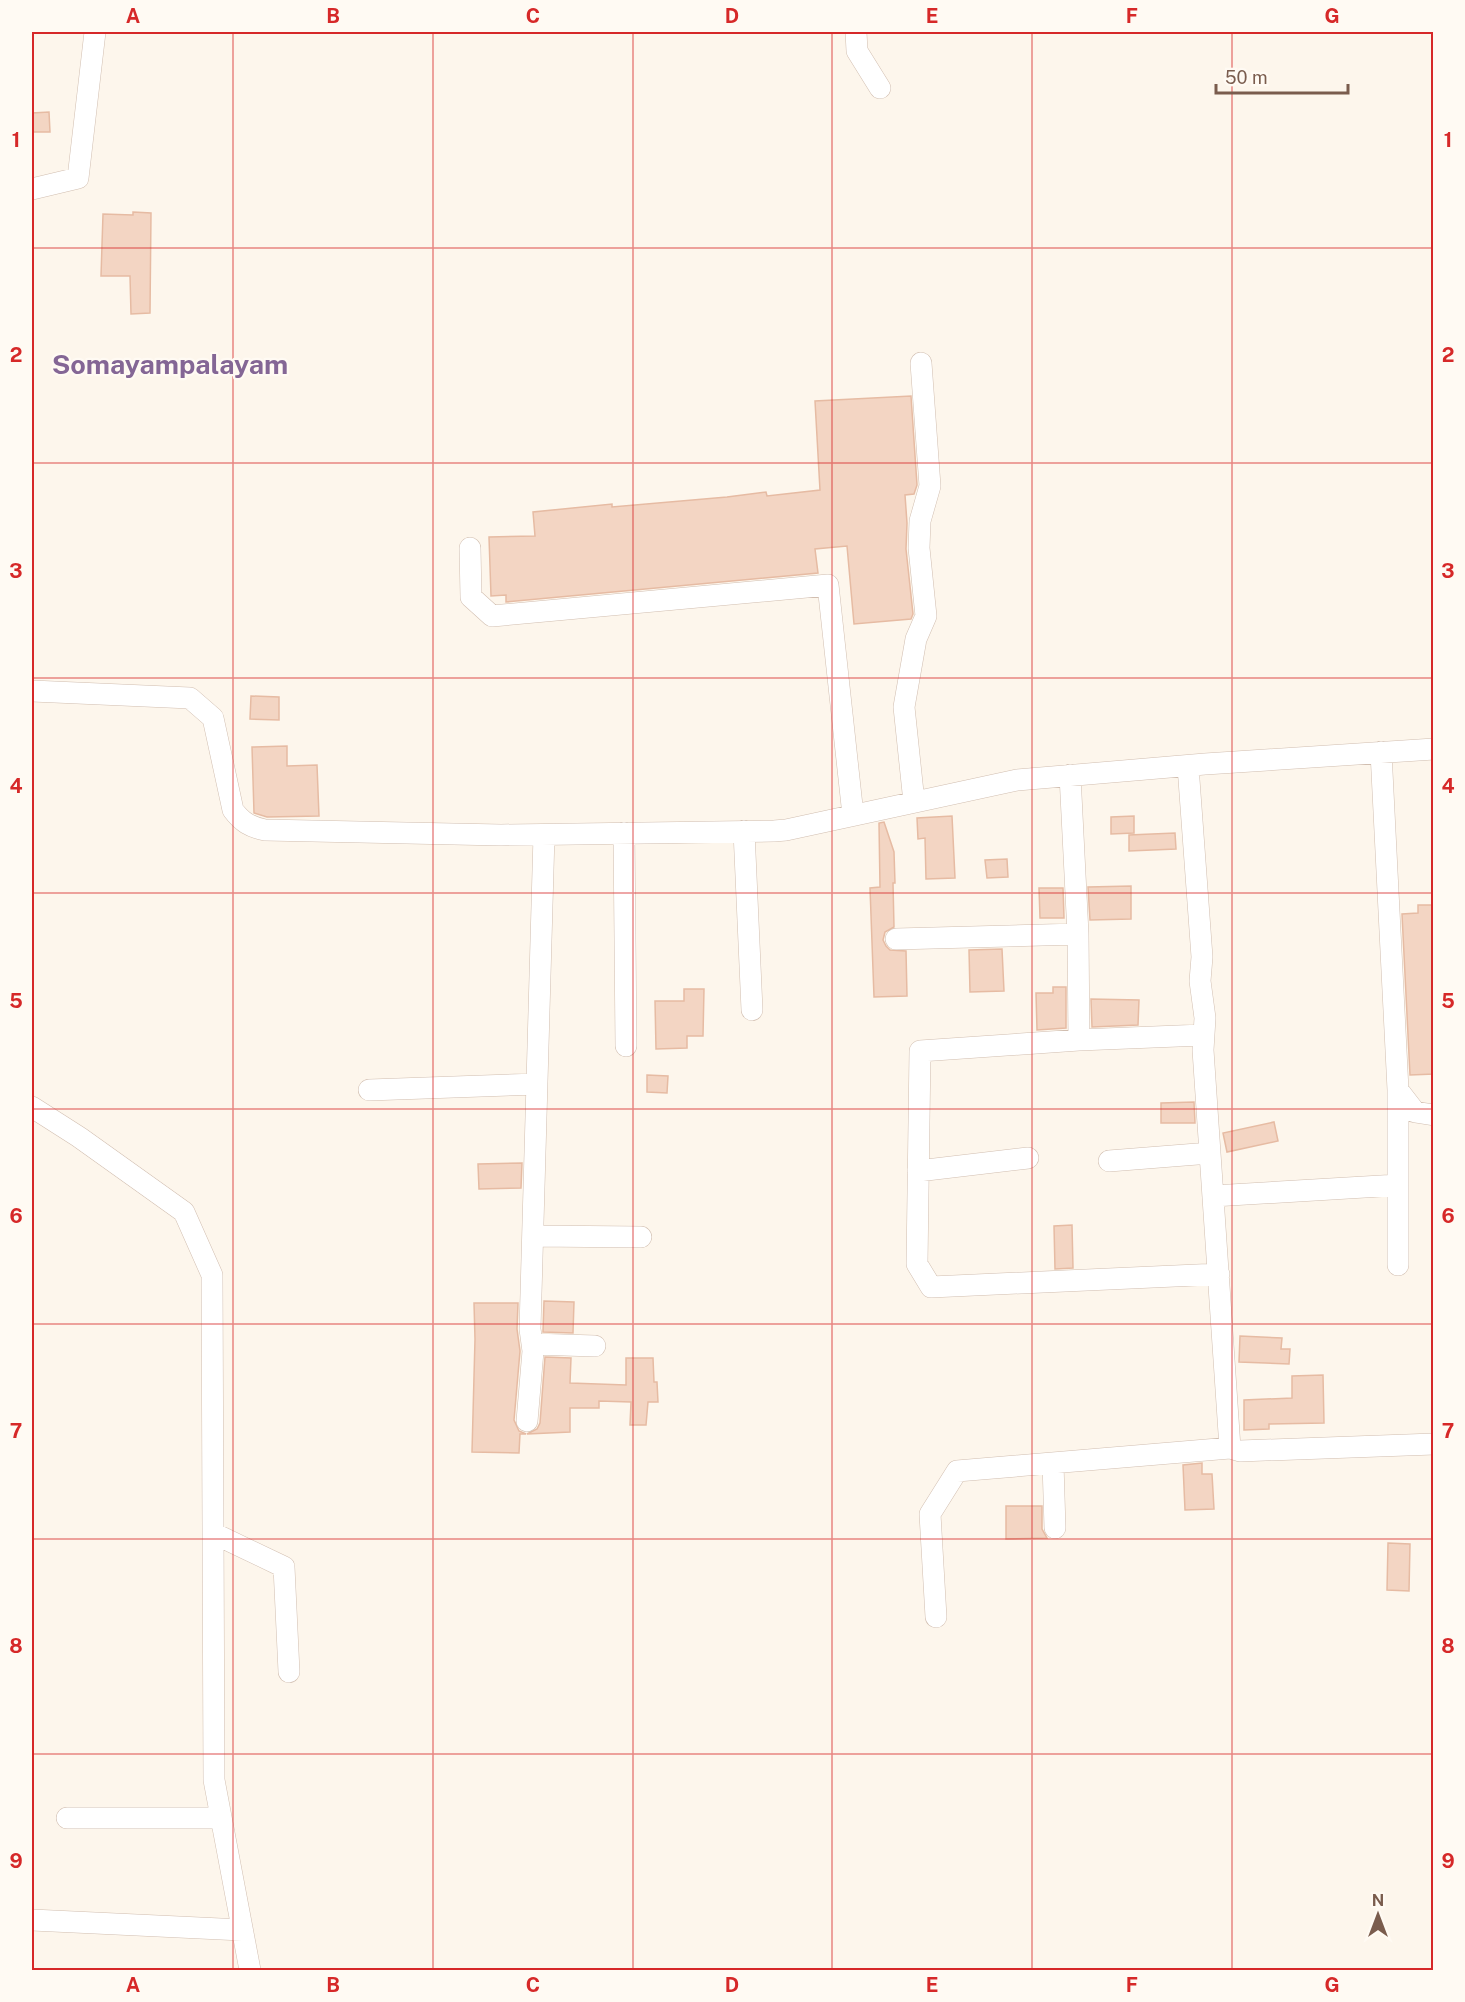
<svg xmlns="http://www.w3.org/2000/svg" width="1465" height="2002" font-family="'Public Sans',sans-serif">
	<rect width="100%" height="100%" fill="#fdf6ec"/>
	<!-- building -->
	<path fill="#f3d5c3" stroke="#e6bba3" stroke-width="1.5" d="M 49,112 L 50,132 L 32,132 L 32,113 Z
		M 133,212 L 151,213 L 150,313 L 131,314 L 130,276 L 101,276 L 103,214 L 133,215 Z
		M 911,396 L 917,485 L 914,494 L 905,495 L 907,523 L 906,549 L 913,614 L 911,619 L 854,624 L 847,546 L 815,549 L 818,573 L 506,602 L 506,595 L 491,596 L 489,537 L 535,536 L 533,512 L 612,504 L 612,507 L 727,497 L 766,492 L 767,496 L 820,490 L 815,401 Z
		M 251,696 L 279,697 L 279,720 L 250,719 Z
		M 287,746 L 287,766 L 317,765 L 319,816 L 267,817 L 254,813 L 252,747 Z
		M 952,816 L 955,878 L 926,879 L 925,838 L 918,839 L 917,818 Z
		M 1134,816 L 1134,833 L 1111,834 L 1111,817 Z
		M 884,822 L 894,852 L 895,883 L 893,883 L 894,927 L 885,932 L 883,940 L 886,946 L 890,950 L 906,951 L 907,996 L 874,997 L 870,888 L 880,887 L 879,823 Z
		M 1175,833 L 1176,849 L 1129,851 L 1129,835 Z
		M 1007,859 L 1008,877 L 987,878 L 985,860 Z
		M 1131,886 L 1131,919 L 1090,920 L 1088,887 Z
		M 1039,888 L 1063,888 L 1064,918 L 1040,918 Z
		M 1418,905 L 1434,905 L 1434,1074 L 1410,1075 L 1402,914 L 1418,913 Z
		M 1002,949 L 1004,991 L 970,992 L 969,950 Z
		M 1053,987 L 1066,987 L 1066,1028 L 1037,1030 L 1036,993 L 1053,993 Z
		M 684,989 L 704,989 L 703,1036 L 687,1036 L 687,1048 L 656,1049 L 655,1001 L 684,1001 Z
		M 1091,999 L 1139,1000 L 1138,1025 L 1092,1027 Z
		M 647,1075 L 668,1076 L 667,1093 L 647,1092 Z
		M 1194,1102 L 1195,1123 L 1161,1123 L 1161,1103 Z
		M 1274,1122 L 1278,1141 L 1227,1152 L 1223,1133 Z
		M 522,1163 L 521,1188 L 479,1189 L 478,1164 Z
		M 1072,1225 L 1073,1268 L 1055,1269 L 1054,1226 Z
		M 544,1301 L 574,1302 L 573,1333 L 543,1332 Z
		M 474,1303 L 518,1303 L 517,1329 L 520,1351 L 514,1420 L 519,1431 L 526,1434 L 520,1434 L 519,1453 L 472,1452 L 475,1339 Z
		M 1240,1336 L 1282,1338 L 1281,1349 L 1290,1349 L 1289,1364 L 1239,1362 Z
		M 545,1357 L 571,1358 L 570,1383 L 626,1385 L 626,1358 L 653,1358 L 654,1382 L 657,1382 L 658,1402 L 648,1402 L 646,1425 L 630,1425 L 631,1402 L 599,1401 L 599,1408 L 570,1408 L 570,1432 L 527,1434 L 537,1429 L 540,1423 Z
		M 1323,1375 L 1324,1423 L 1269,1424 L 1269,1429 L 1244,1430 L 1244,1400 L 1292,1398 L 1292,1376 Z
		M 1202,1463 L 1202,1474 L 1212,1474 L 1214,1509 L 1185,1510 L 1183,1465 Z
		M 1006,1506 L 1042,1506 L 1042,1529 L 1047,1538 L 1006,1539 Z
		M 1388,1543 L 1410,1544 L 1409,1591 L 1387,1590 Z"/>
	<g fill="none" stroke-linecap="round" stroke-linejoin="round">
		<defs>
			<path id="minor" d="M 856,32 L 857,51 L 880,88
				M 32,189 L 78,178 L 95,32
				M 470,548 L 471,597 L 492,616 L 828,585 L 853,815
				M 32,691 L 190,698 L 213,718 L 233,810 C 242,822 250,827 265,830 L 501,835 L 774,831 L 786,830 L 1017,780 L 1205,764 L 1434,749
				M 1381,752 L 1398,1090 L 1415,1112 L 1434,1115
				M 1188,766 L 1202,957 L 1200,981 L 1205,1018 L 1203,1050 L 1230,1448
				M 1070,775 L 1078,934 L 1079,1040
				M 914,802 L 904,707 L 916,639 L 926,616 L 919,548 L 920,521 L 930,486 L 921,363
				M 744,831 L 752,1010
				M 624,833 L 626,1046
				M 896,939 L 1078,934
				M 1203,1035 L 1079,1040 L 920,1051 L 917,1264 L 931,1287 L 1219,1274
				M 369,1090 L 537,1084
				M 32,1107 L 79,1137 L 184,1212 L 212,1275 L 214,1780 L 250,1970
				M 1109,1161 L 1210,1153
				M 918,1171 L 1028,1158
				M 1213,1196 L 1398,1185
				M 533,1236 L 641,1237
				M 1398,1265 L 1398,1090
				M 532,1344 L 595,1346
				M 527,1421 L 533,1351 L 530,1329 L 544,835
				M 1053,1463 L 1055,1528
				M 213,1533 L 284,1567 L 289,1672
				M 936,1617 L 930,1514 L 957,1471 L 1230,1448 L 1240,1451 L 1434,1444
				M 67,1818 L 221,1818
				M 32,1920 L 242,1930"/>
		</defs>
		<!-- minor casing -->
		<use href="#minor" stroke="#d1beb0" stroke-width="22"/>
		<!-- minor -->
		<use href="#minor" stroke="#fff" stroke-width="21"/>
	</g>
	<!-- grid -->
	<path fill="none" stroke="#d62828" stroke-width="1.5" stroke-opacity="0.55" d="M 233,32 L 233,1970M 433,32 L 433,1970M 633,32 L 633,1970M 832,32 L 832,1970M 1032,32 L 1032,1970M 1232,32 L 1232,1970M 32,248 L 1434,248M 32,463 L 1434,463M 32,678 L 1434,678M 32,893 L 1434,893M 32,1109 L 1434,1109M 32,1324 L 1434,1324M 32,1539 L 1434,1539M 32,1754 L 1434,1754"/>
	<g text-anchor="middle" stroke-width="4.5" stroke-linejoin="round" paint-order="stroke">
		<!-- district labels -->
		<g font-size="27" font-weight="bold" fill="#846695" stroke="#fffaf3">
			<text x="170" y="374">Somayampalayam</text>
		</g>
	</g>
	<!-- border -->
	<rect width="1465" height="2002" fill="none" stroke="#fffaf3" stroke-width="66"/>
	<!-- north arrow -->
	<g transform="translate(1378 1915)" stroke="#fffaf3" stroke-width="4.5" paint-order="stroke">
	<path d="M0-4.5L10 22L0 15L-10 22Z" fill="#7a5c4d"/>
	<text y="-9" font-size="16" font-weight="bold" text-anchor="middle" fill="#7a5c4d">N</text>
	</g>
	<!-- scale -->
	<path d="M1216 84v9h132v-9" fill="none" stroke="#7a5c4d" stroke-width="3"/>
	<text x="1225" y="84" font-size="18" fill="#7a5c4d" stroke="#fffaf3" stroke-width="4.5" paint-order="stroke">50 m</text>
	<rect x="33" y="33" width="1399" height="1936" fill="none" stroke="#d62828" stroke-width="2"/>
	<g font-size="20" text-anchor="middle" font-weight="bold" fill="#d62828">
		<text x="133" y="23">A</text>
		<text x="333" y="23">B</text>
		<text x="533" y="23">C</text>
		<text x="732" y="23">D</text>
		<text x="932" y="23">E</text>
		<text x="1132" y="23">F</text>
		<text x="1332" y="23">G</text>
		<text x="16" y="147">1</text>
		<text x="1448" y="147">1</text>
		<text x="16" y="362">2</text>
		<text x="1448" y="362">2</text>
		<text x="16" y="578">3</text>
		<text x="1448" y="578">3</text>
		<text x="16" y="793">4</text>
		<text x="1448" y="793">4</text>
		<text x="16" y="1008">5</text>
		<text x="1448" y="1008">5</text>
		<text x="16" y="1223">6</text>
		<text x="1448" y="1223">6</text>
		<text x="16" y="1438">7</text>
		<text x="1448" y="1438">7</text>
		<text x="16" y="1653">8</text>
		<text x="1448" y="1653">8</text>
		<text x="16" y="1868">9</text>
		<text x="1448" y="1868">9</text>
		<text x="133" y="1992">A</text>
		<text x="333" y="1992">B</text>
		<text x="533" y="1992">C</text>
		<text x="732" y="1992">D</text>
		<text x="932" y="1992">E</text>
		<text x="1132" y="1992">F</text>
		<text x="1332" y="1992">G</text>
	</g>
</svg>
